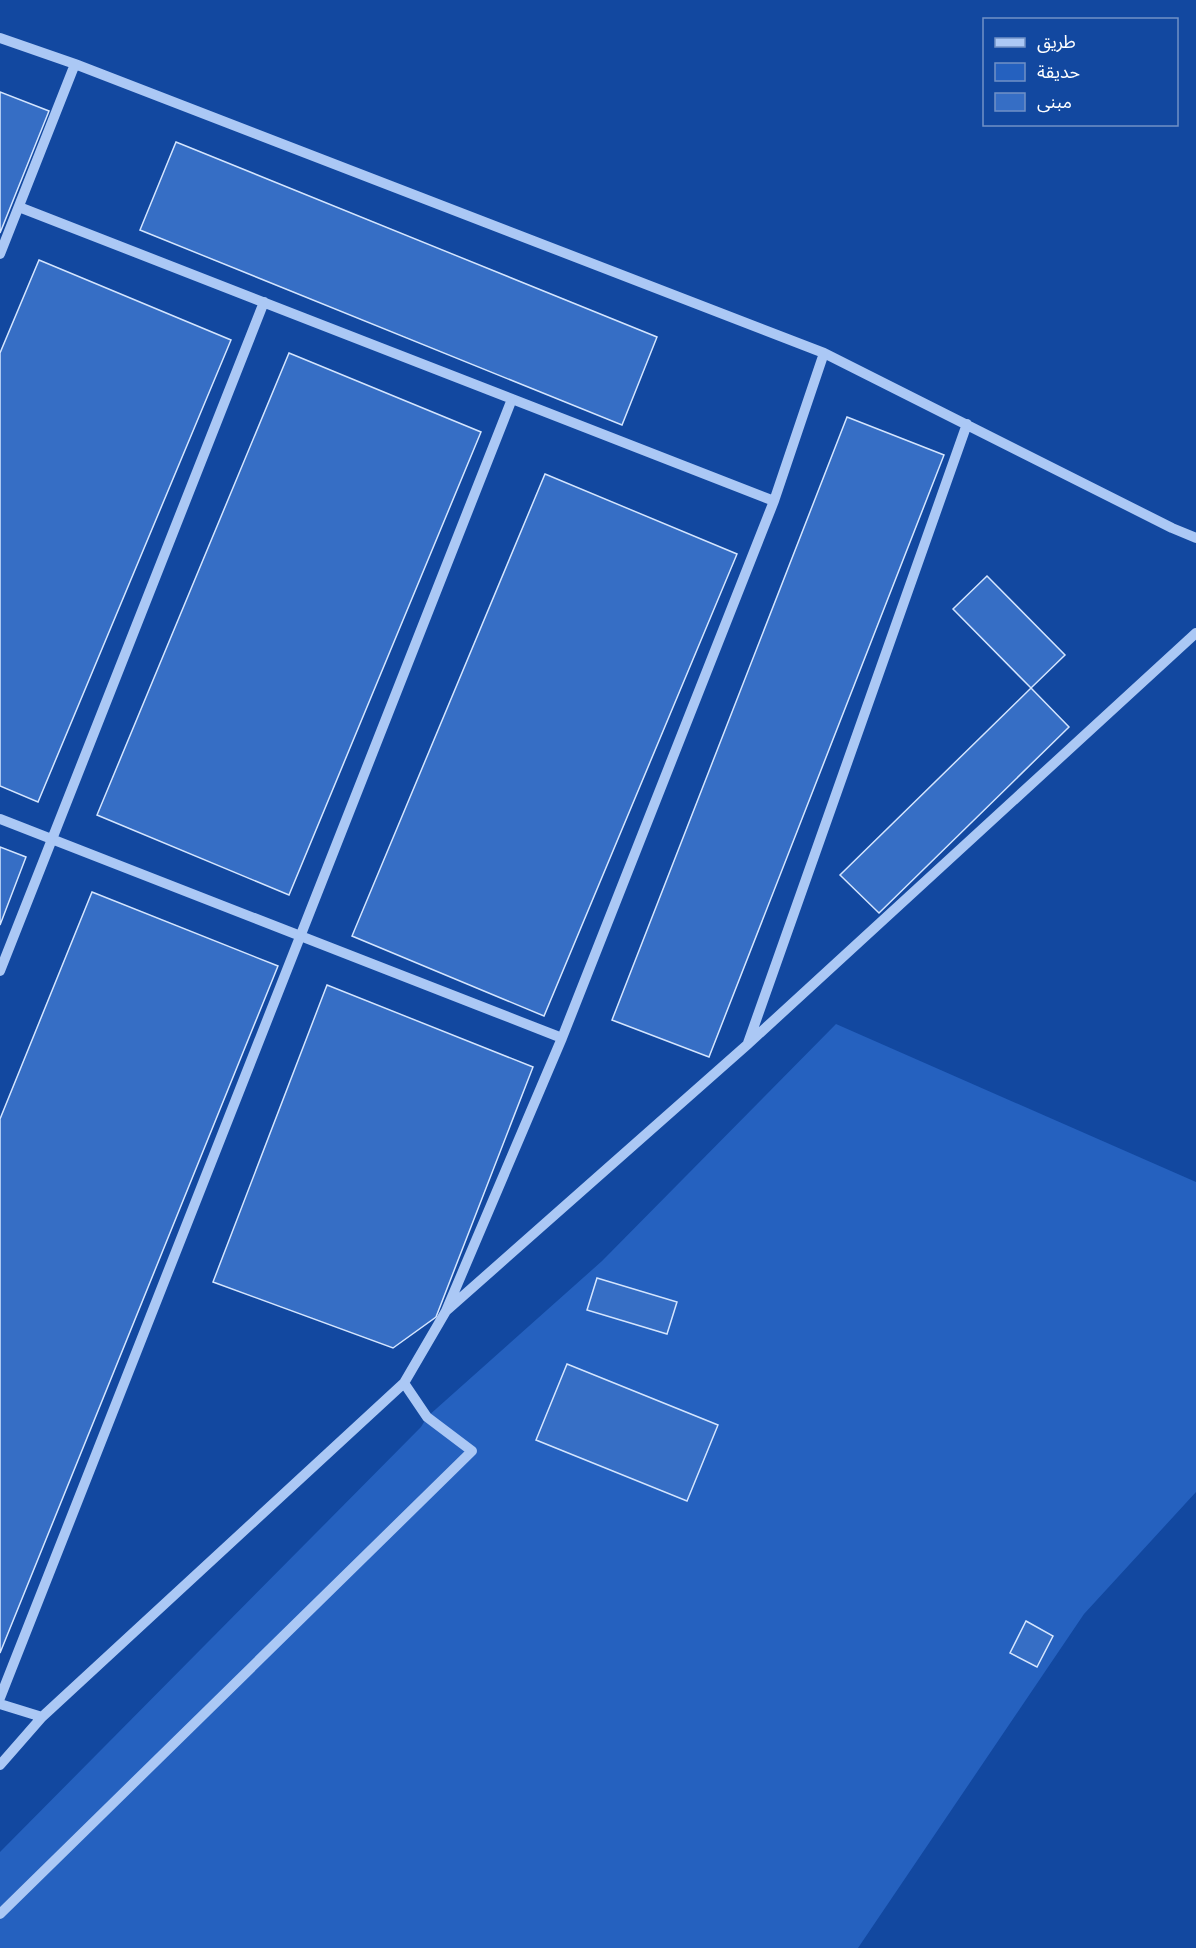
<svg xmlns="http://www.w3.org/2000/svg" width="1196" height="1948" font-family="'DM Sans','Noto Sans Arabic',sans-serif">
	<rect width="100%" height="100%" fill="#1248a0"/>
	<!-- green -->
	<path fill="#2561bf" d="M 836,1024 L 1196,1182 L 1196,1492 L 1084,1614 L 858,1948 L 0,1948 L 0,1852 L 421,1427 L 427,1417 L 602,1261 Z"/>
	<!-- building -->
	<path fill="#366ec5" stroke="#d4e5fe" stroke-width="1.5" d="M 0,92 L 49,111 L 0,233 Z
		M 176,142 L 657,337 L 622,425 L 140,230 Z
		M 39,260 L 231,340 L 38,802 L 0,786 L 0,353 Z
		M 289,353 L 481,432 L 289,895 L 97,815 Z
		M 847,417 L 944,455 L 709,1057 L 612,1020 Z
		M 545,474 L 737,554 L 544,1016 L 352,936 Z
		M 987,576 L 1065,655 L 1031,688 L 953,609 Z
		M 1031,688 L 1069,727 L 879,913 L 840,875 Z
		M 0,847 L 26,857 L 0,925 Z
		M 92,892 L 278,966 L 0,1653 L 0,1119 Z
		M 327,985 L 533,1067 L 436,1317 L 393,1348 L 213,1282 Z
		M 597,1278 L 677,1302 L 667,1334 L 587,1310 Z
		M 567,1364 L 718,1425 L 687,1501 L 536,1440 Z
		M 1026,1621 L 1053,1636 L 1037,1667 L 1010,1653 Z"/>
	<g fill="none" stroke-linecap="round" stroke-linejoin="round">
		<!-- minor -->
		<path stroke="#abc8f5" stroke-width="10" d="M 0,38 L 75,64 L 824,353 L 774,501 L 562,1038 L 446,1311
			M 19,207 L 774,501
			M 0,254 L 75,64
			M 824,353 L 1172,528 L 1196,538
			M 0,819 L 562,1038
			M 0,971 L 264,302
			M 748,1043 L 967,424
			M 0,1698 L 512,399
			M 0,1704 L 42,1717
			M 0,1765 L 42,1717 L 404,1383 L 446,1311 L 748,1044 L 1196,633
			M 0,1914 L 472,1451 L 427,1417 L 404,1383"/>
	</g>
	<!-- legend -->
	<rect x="983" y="18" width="195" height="108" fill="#1248a0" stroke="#7191c6" stroke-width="1.5"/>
	<rect x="995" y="38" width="30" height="9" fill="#abc8f5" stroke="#7191c6" stroke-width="1.5"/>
	<text x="1037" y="48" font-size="18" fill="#ffffff">طريق</text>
	<rect x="995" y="63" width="30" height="18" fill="#2561bf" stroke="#7191c6" stroke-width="1.5"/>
	<text x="1037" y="78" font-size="18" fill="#ffffff">حديقة</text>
	<rect x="995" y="93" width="30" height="18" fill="#366ec5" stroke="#7191c6" stroke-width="1.5"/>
	<text x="1037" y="108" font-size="18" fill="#ffffff">مبنى</text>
</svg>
